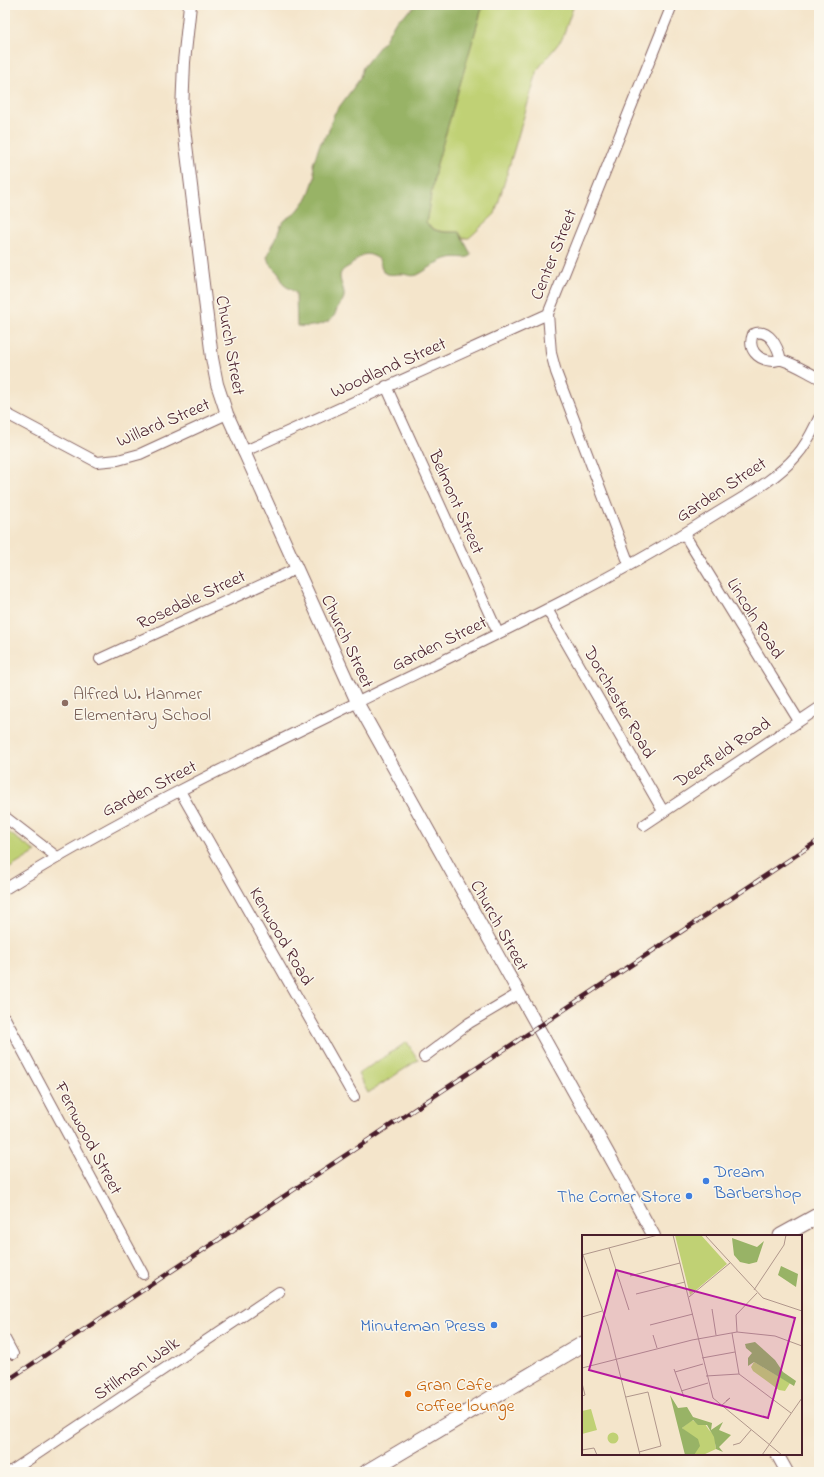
<svg xmlns="http://www.w3.org/2000/svg" width="824" height="1477" font-family="'Indie Flower',sans-serif">
	<rect width="100%" height="100%" fill="#fbf7ec"/>
	<filter id="ink" filterUnits="userSpaceOnUse"><feTurbulence type="fractalNoise" baseFrequency=".025" numOctaves="2"/><feDisplacementMap in="SourceGraphic" scale="8" xChannelSelector="R" yChannelSelector="G"/><feConvolveMatrix kernelMatrix="1 2 1 2 8 2 1 2 1" color-interpolation-filters="sRGB"/></filter>
	<filter id="wash" filterUnits="userSpaceOnUse"><feTurbulence type="fractalNoise" baseFrequency=".012" numOctaves="4" result="noise"/><feDisplacementMap in="SourceGraphic" scale="16" xChannelSelector="R" yChannelSelector="G"/><feGaussianBlur stdDeviation="0.9" result="paint"/><feColorMatrix in="noise" values="0 0 0 0 0 0 0 0 0 0 0 0 0 0 0 0 0 1.4 0 .05"/><feComposite in="paint" operator="in"/></filter>
	<g filter="url(#wash)">
		<rect width="100%" height="100%" fill="#f4e5cb"/>
		<!-- green -->
		<path fill="#c0d174" stroke="#857850" d="M 483,5 L 574,5 L 562,39 L 538,69 L 495,214 L 469,238 L 463,238 L 458,232 C 446,232 435,233 426,223 L 436,167 Z
			M 5,830 L 36,852 L 5,871 Z
			M 407,1042 L 418,1060 L 368,1093 L 358,1074 Z"/>
		<!-- forest -->
		<path fill="#98b366" stroke="#716948" d="M 417,5 L 483,5 L 436,167 L 426,223 C 435,234 446,232 459,232 L 471,254 L 469,257 C 463,259 457,256 450,258 C 438,260 428,270 417,275 C 411,277 407,274 401,274 C 394,274 390,276 383,272 L 379,259 C 364,250 362,255 351,265 C 347,268 341,269 340,276 C 340,283 345,289 344,297 C 343,302 340,303 338,307 C 336,310 336,313 334,316 C 329,325 307,328 297,326 L 296,293 L 284,285 L 279,273 L 269,263 L 267,257 L 276,238 L 281,225 L 285,220 L 296,213 L 308,197 L 315,177 L 313,164 L 320,144 L 328,133 L 334,114 L 359,80 L 363,67 L 385,40 L 395,22 Z"/>
	</g>
	<g filter="url(#ink)">
		<g fill="none" stroke-linecap="round" stroke-linejoin="round">
			<defs>
				<path id="minor" d="M 781,360 C 778,347 769,327 753,334 C 747,349 757,360 773,361 C 776,361 779,359 782,360 C 795,364 807,372 819,378
					M 386,386 L 498,633
					M 5,413 L 97,462 L 118,460 L 140,454 L 227,414
					M 243,452 L 548,314
					M 684,534 L 799,721
					M 629,564 L 556,372 L 551,353 L 548,314 L 672,5
					M 547,609 L 663,811
					M 100,659 L 296,569
					M 180,791 L 354,1097
					M 5,817 L 57,857
					M 644,825 L 819,708
					M 5,889 C 118,819 239,760 358,702 C 476,644 597,589 709,518 C 739,499 774,482 797,455 C 807,444 813,430 819,418
					M 5,1018 L 143,1274
					M 424,1057 L 469,1023 L 518,994
					M 5,1339 L 13,1354
					M 10,1472 L 279,1292"/>
				<path id="tertiary" d="M 190,5 L 184,62 L 182,112 L 212,358 L 217,384 L 227,414 L 357,702 L 654,1236
					M 777,1454 L 787,1472"/>
				<path id="primary" d="M 781,1236 L 819,1215
					M 367,1472 L 583,1344"/>
			</defs>
			<!-- minor casing -->
			<use href="#minor" stroke="#866463" stroke-width="12"/>
			<!-- tertiary casing -->
			<use href="#tertiary" stroke="#866463" stroke-width="14"/>
			<!-- primary casing -->
			<use href="#primary" stroke="#866463" stroke-width="17"/>
			<!-- minor -->
			<use href="#minor" stroke="#fff" stroke-width="10"/>
			<!-- tertiary -->
			<use href="#tertiary" stroke="#fff" stroke-width="12"/>
			<!-- primary -->
			<use href="#primary" stroke="#fff" stroke-width="15"/>
			<defs>
				<path id="rail" d="M 5,1382 L 819,840"/>
			</defs>
			<!-- rail casing -->
			<use href="#rail" stroke="#4a1f2b" stroke-width="4.5"/>
			<!-- rail -->
			<use href="#rail" stroke="#fbf7ec" stroke-width="3" stroke-dasharray="9" stroke-linecap="butt"/>
		</g>
	</g>
	<!-- markers -->
	<circle fill="#8d6e63" stroke="#fbf7ec" stroke-width="1.5" cx="65" cy="703" r="4"/>
	<g fill="#3f7fe0" stroke="#fbf7ec" stroke-width="1.5">
		<circle cx="706" cy="1181" r="4"/>
		<circle cx="689" cy="1196" r="4"/>
		<circle cx="494" cy="1325" r="4"/>
	</g>
	<circle fill="#e8710a" stroke="#fbf7ec" stroke-width="1.5" cx="408" cy="1394" r="4"/>
	<g text-anchor="middle" stroke-width="3" stroke-linejoin="round" paint-order="stroke">
		<!-- street labels -->
		<g font-size="18" fill="#4a1f2b" stroke="#fbf7ec">
			<text transform="translate(553 254) rotate(-68)" y="6">Center Street</text>
			<text transform="translate(231 345) rotate(80)" y="6">Church Street</text>
			<text transform="translate(388 367) rotate(-24)" y="6">Woodland Street</text>
			<text transform="translate(163 422) rotate(-23)" y="6">Willard Street</text>
			<text transform="translate(721 489) rotate(-33)" y="6">Garden Street</text>
			<text transform="translate(457 502) rotate(66)" y="6">Belmont Street</text>
			<text transform="translate(191 599) rotate(-25)" y="6">Rosedale Street</text>
			<text transform="translate(756 618) rotate(58)" y="6">Lincoln Road</text>
			<text transform="translate(348 641) rotate(65)" y="6">Church Street</text>
			<text transform="translate(439 643) rotate(-26)" y="6">Garden Street</text>
			<text transform="translate(620 702) rotate(60)" y="6">Dorchester Road</text>
			<text transform="translate(722 752) rotate(-34)" y="6">Deerfield Road</text>
			<text transform="translate(149 788) rotate(-27)" y="6">Garden Street</text>
			<text transform="translate(500 925) rotate(61)" y="6">Church Street</text>
			<text transform="translate(282 936) rotate(60)" y="6">Kenwood Road</text>
			<text transform="translate(89 1138) rotate(62)" y="6">Fernwood Street</text>
			<text transform="translate(136 1368) rotate(-34)" y="6">Stillman Walk</text>
		</g>
		<!-- education labels -->
		<g font-size="18" fill="#785e54" stroke="#fbf7ec" text-anchor="start">
			<text x="73" y="699">Alfred W. Hanmer<tspan x="73" dy="21">Elementary School</tspan></text>
		</g>
		<!-- shop labels -->
		<g font-size="18" fill="#366cbe" stroke="#fbf7ec" text-anchor="end">
			<text x="714" y="1177" text-anchor="start">Dream<tspan x="714" dy="21">Barbershop</tspan></text>
			<text x="681" y="1202">The Corner Store</text>
			<text x="486" y="1331">Minuteman Press</text>
		</g>
		<!-- food labels -->
		<g font-size="18" fill="#c56008" stroke="#fbf7ec" text-anchor="start">
			<text x="416" y="1390">Gran Cafe<tspan x="416" dy="21">coffee lounge</tspan></text>
		</g>
	</g>
	<!-- overview -->
	<g transform="translate(582 1235)">
		<rect width="220" height="220" fill="#f4e5cb"/>
		<path d="M 93,0 L 119,0 L 145,29 L 108,60 ZM 172,127 L 208,148 L 203,156 L 197,155 L 171,136 L 169,132 ZM 9,174 L 15,195 L 0,199 L 0,176 ZM 110,185 L 118,190 L 123,189 L 127,195 L 136,203 L 133,209 L 134,214 L 121,220 L 104,220 L 107,199 L 100,193 ZM25.5 203a5.5 5.5 0 1 1 11 0a5.5 5.5 0 1 1-11 0Z" fill="#c0d174"/>
		<path d="M 150,3 L 175,12 L 182,6 L 175,27 L 167,29 L 158,27 L 152,20 ZM 199,31 L 216,39 L 214,52 L 196,40 ZM 173,107 L 193,125 L 201,137 L 214,146 L 212,151 L 172,127 L 166,131 L 166,123 L 170,118 L 164,113 L 163,109 ZM 88,160 L 96,173 L 105,172 L 111,182 L 130,188 L 129,195 L 141,187 L 137,195 L 149,200 L 137,212 L 141,217 L 134,214 L 132,202 L 125,190 L 116,190 L 111,185 L 100,193 L 116,204 L 118,211 L 112,220 L 103,220 Z" fill="#98b366"/>
		<path fill="none" stroke="#b0968b" stroke-width="1" d="M 91,0 L 131,163 L 200,220M 123,0 L 181,63 L 220,76M 27,13 L 47,75M 0,17 L 26,91 L 58,220M 0,20 L 76,0M 48,41 L 98,28M 172,55 L 202,10 L 204,0M 54,59 L 103,47M 107,62 L 148,28M 130,74 L 134,100M 0,82 L 20,76M 68,90 L 111,79M 155,97 L 154,80 L 175,58M 150,98 L 157,139M 71,100 L 75,113M 120,123 L 153,117M 0,133 L 110,105 L 155,97 L 193,101 L 220,111M 92,134 L 102,162M 93,137 L 121,129M 124,141 L 157,139 L 209,178M 0,148 L 3,160 L 0,161M 99,156 L 126,148M 44,162 L 66,157 L 79,211 L 57,217M 139,171 L 148,163 L 144,166M 151,210 L 158,208 L 169,195M 0,215 L 12,213 L 15,220M 180,220 L 220,163"/>
		<path fill="#b5179e" fill-opacity="0.15" stroke="#b5179e" stroke-width="2" d="M 34,35 L 213,83 L 186,183 L 7,135 Z"/>
		<rect width="220" height="220" fill="none" stroke="#4a1f2b" stroke-width="2"/>
	</g>
	<!-- margin -->
	<rect width="824" height="1477" fill="none" stroke="#fbf7ec" stroke-width="20"/>
</svg>
